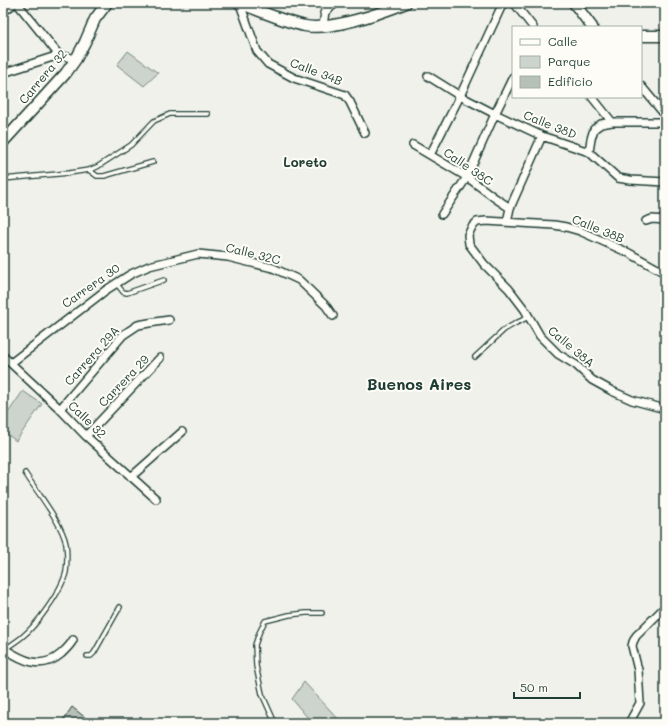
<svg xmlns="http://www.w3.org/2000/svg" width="668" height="726" font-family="Mali,sans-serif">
	<rect width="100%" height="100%" fill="#f0f1eb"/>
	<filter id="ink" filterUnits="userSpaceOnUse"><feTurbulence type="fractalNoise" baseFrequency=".025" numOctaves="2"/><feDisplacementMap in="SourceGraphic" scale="8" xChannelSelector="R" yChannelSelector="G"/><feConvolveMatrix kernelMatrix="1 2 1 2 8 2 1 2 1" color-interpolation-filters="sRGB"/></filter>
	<g filter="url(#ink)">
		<!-- green -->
		<path fill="#cdd3cd" stroke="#768880" d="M 128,51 L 158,73 L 144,86 L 117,65 Z
			M 23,391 L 42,404 L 16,441 L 3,431 L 3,420 Z
			M 304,682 L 342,723 L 312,723 L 292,699 Z"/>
		<!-- building -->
		<path fill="#b6bfb8" stroke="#1f3d34" d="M 72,707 L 92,723 L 61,723 Z"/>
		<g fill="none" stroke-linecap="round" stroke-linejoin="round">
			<defs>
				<path id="lane" d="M 89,170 L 97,176 L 104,176 L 153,162
					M 3,179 L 69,173 L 89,170 L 97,167 L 131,145 L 154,121 L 170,114 L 208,114
					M 116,283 L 123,292 L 127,293 L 164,280
					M 475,357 L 504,330 L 516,323 L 529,317
					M 5,649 C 11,645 17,641 22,637 C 37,625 62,590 66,572 C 67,565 67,551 66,544 C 62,523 37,492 25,473
					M 87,656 L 91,656 L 94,653 L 120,607
					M 275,723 L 262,694 L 256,666 L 255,645 L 259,633 L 265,621 L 289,615 L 306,613 L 322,613"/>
				<path id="street" d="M 17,3 L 59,55 L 76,59
					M 514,3 L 533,27
					M 240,4 L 257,51 L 268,64 L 294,78 L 345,95 L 350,102 L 365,133
					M 3,12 L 15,3
					M 324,13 L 336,3
					M 323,27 L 326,3
					M 3,73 L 59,55
					M 428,76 L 460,96 L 495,114 L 542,136 L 589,152 L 618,178 L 630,180 L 665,182
					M 641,86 L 665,115
					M 592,97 L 612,122
					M 413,145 L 467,177 L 495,198 L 510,208
					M 589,152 L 591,139 L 594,129 L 601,124 L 612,122 L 665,122
					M 430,155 L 460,96 L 503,3
					M 442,214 L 467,177 L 495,114 L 513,77
					M 646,221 L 652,219 L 665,220
					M 507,222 L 510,208 L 542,136
					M 665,273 L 629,253 L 580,231 L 566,227 L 554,225 L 486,221 L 477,222 L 472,227 L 468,235 L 469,244 L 484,264 L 509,289 L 525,310 L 540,336 L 558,354 L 576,365 L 592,380 L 612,391 L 632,400 L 665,409
					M 3,356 L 60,409 L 86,436 L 156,499
					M 11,363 L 106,290 L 131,274 L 149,266 L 198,254 L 228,257 L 248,262 L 273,268 L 299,280 L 326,306 L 333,316
					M 60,409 L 123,335 L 138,325 L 149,323 L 169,320
					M 86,436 L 160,358
					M 131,477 L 182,432
					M 3,648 C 22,660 41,671 61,654 C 66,649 70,646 73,640
					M 629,723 L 640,703 L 638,670 L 632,646 L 633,642 L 636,636 L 665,607"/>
				<path id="secondary" d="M 239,3 C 261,11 282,21 305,26 C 329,31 382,13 406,3
					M 574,3 L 592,27
					M 641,36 L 665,36
					M 3,142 L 66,73 L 76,59 L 85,42 L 95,19 L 107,3"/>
			</defs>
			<!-- lane casing -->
			<use href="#lane" stroke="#1f3d34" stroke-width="6"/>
			<!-- street casing -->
			<use href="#street" stroke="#1f3d34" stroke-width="10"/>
			<!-- secondary casing -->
			<use href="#secondary" stroke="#1f3d34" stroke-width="13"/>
			<!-- lane -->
			<use href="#lane" stroke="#fdfcf7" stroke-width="3.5"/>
			<!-- street -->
			<use href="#street" stroke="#fdfcf7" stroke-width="7"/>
			<!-- secondary -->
			<use href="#secondary" stroke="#fdfcf7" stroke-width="10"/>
		</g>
	</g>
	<g text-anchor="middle" stroke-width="4" stroke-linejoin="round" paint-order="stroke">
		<!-- street labels -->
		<g font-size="12" fill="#1f3d34" stroke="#fdfcf7">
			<text transform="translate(316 72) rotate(21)" y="4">Calle 34B</text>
			<text transform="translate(43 77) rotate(-50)" y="4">Carrera 32</text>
			<text transform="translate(550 125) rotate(22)" y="4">Calle 38D</text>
			<text transform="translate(468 167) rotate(34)" y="4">Calle 38C</text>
			<text transform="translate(598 229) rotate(22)" y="4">Calle 38B</text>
			<text transform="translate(253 254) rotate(14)" y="4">Calle 32C</text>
			<text transform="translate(91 286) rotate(-35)" y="4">Carrera 30</text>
			<text transform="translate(571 347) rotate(40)" y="4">Calle 38A</text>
			<text transform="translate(92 356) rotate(-48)" y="4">Carrera 29A</text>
			<text transform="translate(124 381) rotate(-46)" y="4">Carrera 29</text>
			<text transform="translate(87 420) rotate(44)" y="4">Calle 32</text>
		</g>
		<!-- neighbourhood labels -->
		<g font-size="13" font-weight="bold" fill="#1f3d34" stroke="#fdfcf7">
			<text x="305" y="167">Loreto</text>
		</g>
		<!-- district labels -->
		<g font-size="16" font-weight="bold" fill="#1f3d34" stroke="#fdfcf7">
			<text x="419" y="390">Buenos Aires</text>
		</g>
	</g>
	<!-- margin -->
	<rect width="668" height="726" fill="none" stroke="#fdfcf7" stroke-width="16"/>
	<rect x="8" y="8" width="652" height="710" fill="none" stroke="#1f3d34" stroke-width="1.5" filter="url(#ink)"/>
	<!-- legend -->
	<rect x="512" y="26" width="130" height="72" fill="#fdfcf7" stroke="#a4b0a9"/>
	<rect x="520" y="39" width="20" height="6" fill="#fdfcf7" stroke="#a4b0a9"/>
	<text x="548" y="46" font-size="12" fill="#1f3d34">Calle</text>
	<rect x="520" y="56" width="20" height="12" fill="#cdd3cd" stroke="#a4b0a9"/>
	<text x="548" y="66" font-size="12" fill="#1f3d34">Parque</text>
	<rect x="520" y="76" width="20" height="12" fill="#b6bfb8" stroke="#a4b0a9"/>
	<text x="548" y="86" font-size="12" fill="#1f3d34">Edificio</text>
	<!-- scale -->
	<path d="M514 692v6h66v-6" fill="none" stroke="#1f3d34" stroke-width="2"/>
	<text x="520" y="692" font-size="12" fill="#1f3d34" stroke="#fdfcf7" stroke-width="3" paint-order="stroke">50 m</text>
</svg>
